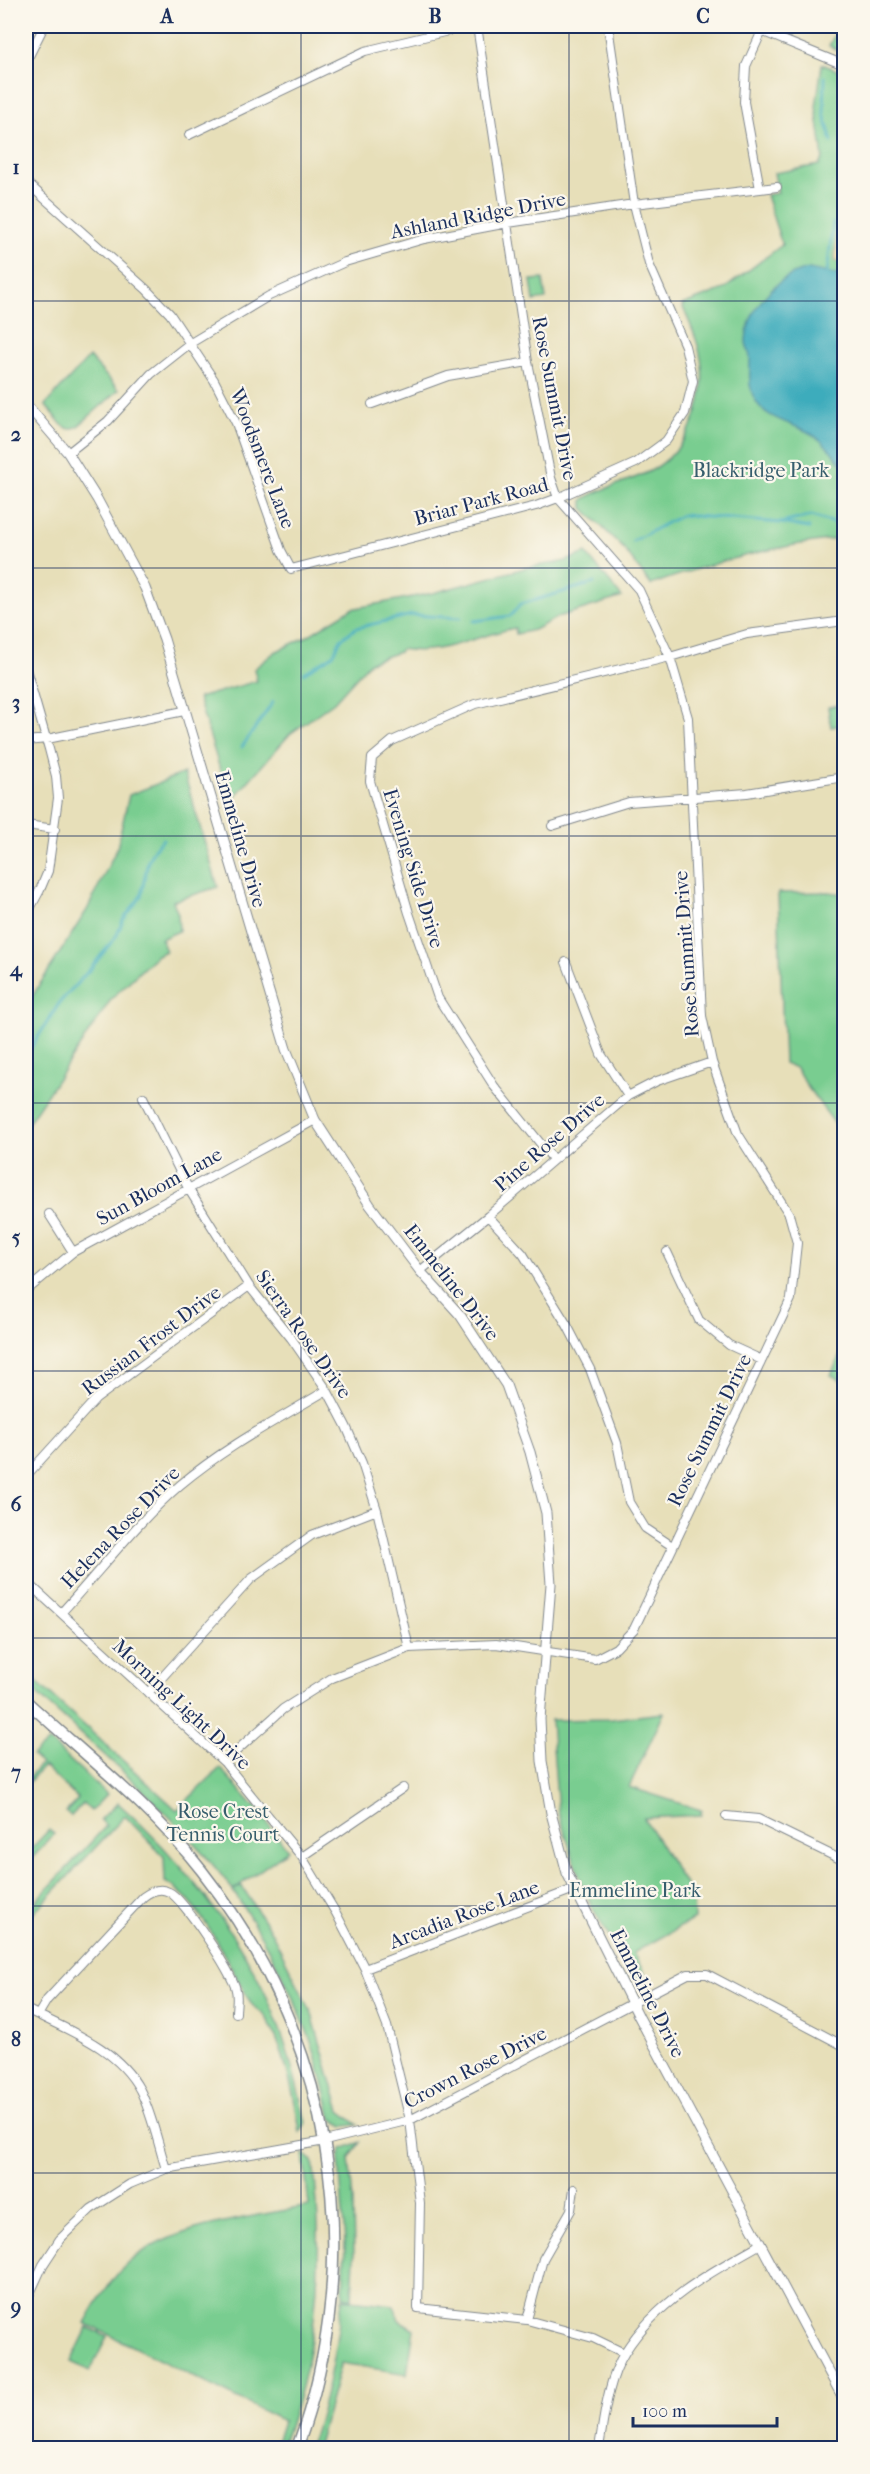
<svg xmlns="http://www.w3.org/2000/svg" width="870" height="2474" font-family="'IM FELL French Canon',serif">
	<rect width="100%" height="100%" fill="#fbf7ec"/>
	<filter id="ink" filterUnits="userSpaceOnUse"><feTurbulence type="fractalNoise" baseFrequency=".0167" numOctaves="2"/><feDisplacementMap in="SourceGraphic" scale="12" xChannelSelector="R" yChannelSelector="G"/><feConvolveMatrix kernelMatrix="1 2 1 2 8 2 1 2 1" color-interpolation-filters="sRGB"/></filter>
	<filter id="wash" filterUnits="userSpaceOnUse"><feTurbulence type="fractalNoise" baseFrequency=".008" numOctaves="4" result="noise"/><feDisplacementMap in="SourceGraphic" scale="24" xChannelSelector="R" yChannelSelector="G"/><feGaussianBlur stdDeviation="1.35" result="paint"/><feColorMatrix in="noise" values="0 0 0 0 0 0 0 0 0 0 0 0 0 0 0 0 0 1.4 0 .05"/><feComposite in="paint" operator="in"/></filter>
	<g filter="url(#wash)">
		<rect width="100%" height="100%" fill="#e7dfb9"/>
		<!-- green -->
		<path fill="#79cd90" stroke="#4a7e77" stroke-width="1.5" d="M 839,26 L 844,26 L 844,53 L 829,46 Z
			M 822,64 L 844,73 L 844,538 C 783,544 708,563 651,585 L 624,549 L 583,508 L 583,500 C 596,489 636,480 654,469 C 688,448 706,404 702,366 C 700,344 690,324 682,305 L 724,289 L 782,245 L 766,195 L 778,193 L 774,173 L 819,165 L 823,158 L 816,107 Z
			M 543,279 L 546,299 L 534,301 L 531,280 Z
			M 89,357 L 119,390 L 77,427 L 69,429 L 62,425 L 45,405 Z
			M 586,553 L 622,597 L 558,617 L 534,630 L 516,634 L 515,628 C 478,635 439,657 401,649 L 399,652 L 370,662 L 334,702 L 290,734 L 230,802 L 198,698 L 257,681 L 254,669 L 275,652 L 306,637 L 351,609 L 433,593 L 525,568 L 566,561 Z
			M 839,705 L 842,725 L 831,727 L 828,707 Z
			M 184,773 L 218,887 L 173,901 L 178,914 L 179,931 L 161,939 L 166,951 L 157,955 L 112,998 L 26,1126 L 26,1006 L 87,910 L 117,848 L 129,795 Z
			M 829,892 L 844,894 L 844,1136 L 809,1089 L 796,1068 L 784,1063 L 778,893 Z
			M 844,1347 L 844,1382 L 831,1375 Z
			M 26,1672 L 177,1810 L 220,1768 L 256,1808 L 288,1850 L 233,1890 C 174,1812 98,1750 26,1684 Z
			M 664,1713 L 629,1787 L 701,1810 L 701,1815 L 644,1818 L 693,1897 L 694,1919 L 633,1953 L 647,1978 L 634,1981 L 592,1907 L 579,1876 L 558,1812 L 551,1720 L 611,1719 Z
			M 49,1741 L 107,1794 L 91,1811 L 83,1804 L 71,1816 L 66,1812 L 78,1799 L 44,1766 L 26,1785 L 26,1781 L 41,1764 L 32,1756 Z
			M 118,1803 C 176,1854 234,1926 267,1997 C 285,2037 296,2080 306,2123 L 300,2132 C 296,2102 283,2045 267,2019 C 263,2012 255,2010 251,2003 C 231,1971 200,1897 165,1882 L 164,1857 L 125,1816 L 26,1921 L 26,1912 L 106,1826 L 100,1819 Z
			M 49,1830 L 54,1834 L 26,1865 L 26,1854 Z
			M 241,1885 L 272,1933 L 311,2011 L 340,2111 L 358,2125 L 344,2126 L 332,2119 C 325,2092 319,2064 310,2039 C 290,1986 264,1938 233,1891 Z
			M 360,2142 L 349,2159 L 353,2200 L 354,2258 L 352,2299 L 343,2297 L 345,2243 L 339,2158 L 342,2149 Z
			M 303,2153 L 313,2161 C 325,2259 318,2356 281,2448 L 274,2448 L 283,2421 L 85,2323 C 96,2303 108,2283 124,2267 C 164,2225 255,2217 309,2206 Z
			M 342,2299 L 394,2305 L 399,2320 L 414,2329 L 407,2374 L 341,2363 L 317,2448 L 309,2448 C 327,2401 336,2349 342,2299 Z
			M 88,2327 L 107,2337 L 90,2371 L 71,2362 Z"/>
		<!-- sand -->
		<path fill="#eeda9e" stroke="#84847e" stroke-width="1.5" d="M 837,224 L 844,226 L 844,264 L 835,261 Z"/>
		<!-- water -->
		<path fill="#3eacbc" stroke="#2c6e8d" stroke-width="1.5" d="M 809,269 L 844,276 L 844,467 C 835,456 828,445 816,437 C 799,424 770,422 757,403 C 747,388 750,375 750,358 C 750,352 746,347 746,341 C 748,308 777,275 809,269 Z"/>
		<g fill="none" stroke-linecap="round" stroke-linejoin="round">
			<!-- stream -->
			<path stroke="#3eacbc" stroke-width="3" d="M 841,45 L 844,38
				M 825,77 L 824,113 L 832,142
				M 827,273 L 833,223
				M 781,523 L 809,528
				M 633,541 L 682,515 L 781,523 L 811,516 L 844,526
				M 474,621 L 510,616 L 521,604 L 594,583
				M 304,673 L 333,655 L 341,639 L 356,628 L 412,615 L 461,618
				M 242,747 L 273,702
				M 26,1056 L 60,1002 L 92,967 L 117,935 L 123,920 L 141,896 L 148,861 L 154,849 L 163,839"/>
		</g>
	</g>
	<g filter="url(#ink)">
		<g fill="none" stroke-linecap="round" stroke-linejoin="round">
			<defs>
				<path id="minor" d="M 749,26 L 844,65
					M 26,62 L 44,26
					M 189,135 L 365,51 L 469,26
					M 26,182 L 146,289 L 170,314 L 214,380 L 236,423 L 281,550 L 291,569 L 536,506 L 558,498 L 636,463 L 666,441 L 685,413 L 693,381 L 685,346 L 649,264 L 634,204 L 608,26
					M 760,189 L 744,102 L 746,66 L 762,31
					M 372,404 L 448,376 L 528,362
					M 68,453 L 108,421 L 151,374 L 189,344 L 269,296 L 345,262 L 424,239 L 508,223 L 634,204 L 777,187
					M 26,669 L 49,749 L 56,776 L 58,798 L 48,871 L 40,890 L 26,916
					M 26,741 L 47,739 L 184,711
					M 26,825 L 55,829
					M 552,826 L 629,802 L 747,793 L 844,777
					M 566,962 L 601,1054 L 628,1096
					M 143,1097 L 188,1188 L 249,1286 L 291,1338 L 327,1390 L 346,1426 L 362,1463 L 377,1510 L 409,1648
					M 553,1159 L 494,1086 L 438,998 L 409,913 L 370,781 L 372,758 L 392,741 L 475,704 L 670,657 L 747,634 L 844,621
					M 49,1214 L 73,1252
					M 488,1216 L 523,1254 L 567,1325 L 590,1369 L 617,1443 L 629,1502 L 645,1528 L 672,1546
					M 667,1252 L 699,1320 L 729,1345 L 762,1360
					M 420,1271 L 488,1216 L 628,1096 L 657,1081 L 712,1062
					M 26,1291 L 73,1252 L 315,1120
					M 26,1476 L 96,1399 L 249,1286
					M 26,1581 L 224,1762 L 302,1857 L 336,1913 L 365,1969 L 387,2026 L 410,2120 L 420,2203 L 418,2308 L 527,2320 L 593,2338 L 624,2353
					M 61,1613 C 100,1571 136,1523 180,1485 C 225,1447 277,1420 327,1390
					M 148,1693 L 251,1579 L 312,1535 L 377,1510
					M 224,1762 L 283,1709 L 332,1678 L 409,1648 L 496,1644 L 595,1659 L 616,1648 L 634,1629 L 791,1299 L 797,1243 L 789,1214 L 738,1134 L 712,1062 L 702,1016 L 688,718 L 670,657 L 639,590 L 558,498 L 551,478 L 528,362 L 477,26
					M 726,1816 L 758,1819 L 844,1861
					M 302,1857 L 403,1788
					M 365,1969 L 574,1889
					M 26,2009 C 67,2030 117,2047 140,2090 C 152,2114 158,2144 166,2169
					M 38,2015 L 47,2000 L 143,1897 C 151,1891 160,1887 169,1892 C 183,1898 233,1974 236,1990 C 238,1998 236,2006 236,2013
					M 26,2302 L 43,2265 L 60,2239 L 91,2209 L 130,2184 L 166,2169 L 325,2141 L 410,2120 L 688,1974 L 707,1974 L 844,2046
					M 527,2320 L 543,2259 L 571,2210 L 574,2189
					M 599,2448 C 604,2417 608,2379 625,2352 C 657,2301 709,2273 759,2245"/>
				<path id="tertiary" d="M 26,404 L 68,453 L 97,499 L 145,588 L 164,639 L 286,1049 L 315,1120 L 370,1205 L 420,1271 L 460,1315 L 506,1385 L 530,1452 L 546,1513 L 551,1584 L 540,1719 L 542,1761 L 551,1813 L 567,1873 L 639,2017 L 844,2400"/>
				<path id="secondary" d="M 26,1701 C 85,1755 152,1807 202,1871 C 332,2036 369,2251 297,2448"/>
			</defs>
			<!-- minor casing -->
			<use href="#minor" stroke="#81878c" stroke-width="10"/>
			<!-- tertiary casing -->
			<use href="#tertiary" stroke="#81878c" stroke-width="11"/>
			<!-- secondary casing -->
			<use href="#secondary" stroke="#81878c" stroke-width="13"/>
			<!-- minor -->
			<use href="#minor" stroke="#fff" stroke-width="8"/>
			<!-- tertiary -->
			<use href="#tertiary" stroke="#fff" stroke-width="9"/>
			<!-- secondary -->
			<use href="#secondary" stroke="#fff" stroke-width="10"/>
		</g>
	</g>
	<!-- grid -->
	<path fill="none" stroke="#1b2f5e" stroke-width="1.5" stroke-opacity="0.55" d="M 301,26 L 301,2448M 569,26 L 569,2448M 26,301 L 844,301M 26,568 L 844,568M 26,836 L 844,836M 26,1103 L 844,1103M 26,1371 L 844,1371M 26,1638 L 844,1638M 26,1906 L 844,1906M 26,2173 L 844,2173"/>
	<g text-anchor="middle" stroke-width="4.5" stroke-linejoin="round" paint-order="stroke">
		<!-- street labels -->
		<g font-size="20" fill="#1b2f5e" stroke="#fbf7ec">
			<text transform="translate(478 215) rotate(-11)" y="7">Ashland Ridge Drive</text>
			<text transform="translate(555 398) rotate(79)" y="7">Rose Summit Drive</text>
			<text transform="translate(263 458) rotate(69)" y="7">Woodsmere Lane</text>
			<text transform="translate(481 501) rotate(-15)" y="7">Briar Park Road</text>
			<text transform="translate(241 839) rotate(74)" y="7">Emmeline Drive</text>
			<text transform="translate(414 868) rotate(73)" y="7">Evening Side Drive</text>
			<text transform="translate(686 954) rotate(-94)" y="7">Rose Summit Drive</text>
			<text transform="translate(549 1142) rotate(-41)" y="7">Pine Rose Drive</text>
			<text transform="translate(159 1186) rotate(-29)" y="7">Sun Bloom Lane</text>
			<text transform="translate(452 1282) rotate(52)" y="7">Emmeline Drive</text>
			<text transform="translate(304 1334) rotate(55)" y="7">Sierra Rose Drive</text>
			<text transform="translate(151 1340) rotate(-37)" y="7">Russian Frost Drive</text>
			<text transform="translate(709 1430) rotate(-64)" y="7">Rose Summit Drive</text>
			<text transform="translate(120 1527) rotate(-46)" y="7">Helena Rose Drive</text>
			<text transform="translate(182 1704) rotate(43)" y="7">Morning Light Drive</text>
			<text transform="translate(464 1914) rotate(-21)" y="7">Arcadia Rose Lane</text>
			<text transform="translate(648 1993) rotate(63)" y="7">Emmeline Drive</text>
			<text transform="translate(475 2067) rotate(-27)" y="7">Crown Rose Drive</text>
		</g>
		<!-- park labels -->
		<g font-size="20" fill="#375e6d" stroke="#fbf7ec">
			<text x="761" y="477">Blackridge Park</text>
			<text x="223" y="1818">Rose Crest<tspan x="223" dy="23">Tennis Court</tspan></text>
			<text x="635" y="1897">Emmeline Park</text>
		</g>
	</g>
	<!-- margin -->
	<rect width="870" height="2474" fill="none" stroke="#fbf7ec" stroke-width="66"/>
	<!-- scale -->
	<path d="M633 2417v9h144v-9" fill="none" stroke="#1b2f5e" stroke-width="3"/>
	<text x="642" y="2417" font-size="18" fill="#1b2f5e" stroke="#fbf7ec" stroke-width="4.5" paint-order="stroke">100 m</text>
	<rect x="33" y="33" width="804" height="2408" fill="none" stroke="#1b2f5e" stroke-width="2"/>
	<g font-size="20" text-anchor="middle" font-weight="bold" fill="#1b2f5e">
		<text x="167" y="23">A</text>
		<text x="435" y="23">B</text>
		<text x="703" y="23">C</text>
		<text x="16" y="174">1</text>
		<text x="16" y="441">2</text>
		<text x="16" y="709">3</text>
		<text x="16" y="976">4</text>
		<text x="16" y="1244">5</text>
		<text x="16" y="1511">6</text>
		<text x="16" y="1779">7</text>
		<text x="16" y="2046">8</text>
		<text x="16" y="2314">9</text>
	</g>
</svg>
